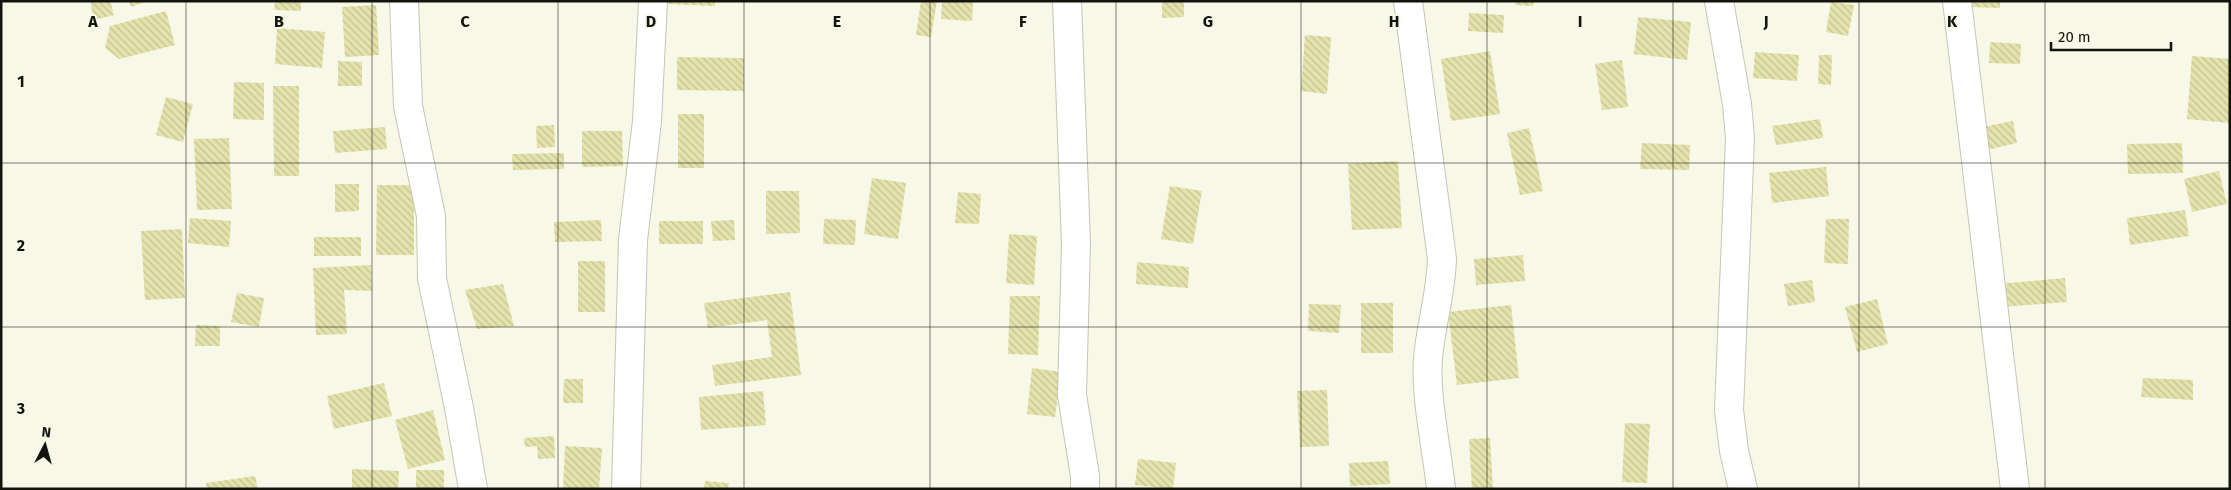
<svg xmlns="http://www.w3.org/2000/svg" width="2231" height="490" font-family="'Fira Sans',sans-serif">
	<defs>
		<pattern id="building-back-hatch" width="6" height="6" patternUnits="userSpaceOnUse" patternTransform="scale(1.25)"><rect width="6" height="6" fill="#e4e3ac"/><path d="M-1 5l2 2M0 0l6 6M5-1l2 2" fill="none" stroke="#c3c293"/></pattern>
	</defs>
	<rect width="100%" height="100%" fill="#f8f8e8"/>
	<!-- building -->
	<path fill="url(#building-back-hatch)" d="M 90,1 L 110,1 L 114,15 L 94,20 Z
		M 129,1 L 145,1 L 145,2 L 131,7 Z
		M 275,1 L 301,1 L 301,11 L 274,10 Z
		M 668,1 L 715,1 L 715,6 L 668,4 Z
		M 921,1 L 937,1 L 931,37 L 916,35 Z
		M 942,1 L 973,1 L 972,21 L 941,19 Z
		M 1162,1 L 1184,1 L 1184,17 L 1162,18 Z
		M 1515,1 L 1534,1 L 1533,6 L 1515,5 Z
		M 1968,1 L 2000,1 L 2000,8 L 1967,7 Z
		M 1831,2 L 1854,5 L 1848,36 L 1826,32 Z
		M 376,5 L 379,55 L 345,57 L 342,7 Z
		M 166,11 L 175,45 L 119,59 L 105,48 L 110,26 Z
		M 1469,13 L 1504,15 L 1503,33 L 1468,31 Z
		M 1638,17 L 1691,22 L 1687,60 L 1634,54 Z
		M 277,28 L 325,32 L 322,68 L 275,64 Z
		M 1305,35 L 1331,37 L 1327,94 L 1301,91 Z
		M 1990,42 L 2021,44 L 2020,64 L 1989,63 Z
		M 1490,51 L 1500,114 L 1451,121 L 1441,59 Z
		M 1755,52 L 1799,55 L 1797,81 L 1753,78 Z
		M 1819,55 L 1832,55 L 1831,85 L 1818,84 Z
		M 2192,56 L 2230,59 L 2230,123 L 2187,119 Z
		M 677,57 L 744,58 L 744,91 L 677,90 Z
		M 1622,60 L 1628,107 L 1602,110 L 1595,64 Z
		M 338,61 L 362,62 L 362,86 L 338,86 Z
		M 234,82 L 264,83 L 264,120 L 233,119 Z
		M 273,86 L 299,86 L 299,176 L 274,176 Z
		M 166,97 L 193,104 L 183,142 L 156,135 Z
		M 678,114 L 704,114 L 704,168 L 678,168 Z
		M 1820,119 L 1823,138 L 1776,145 L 1772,126 Z
		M 2013,121 L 2017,143 L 1987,150 L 1982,127 Z
		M 554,125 L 555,147 L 537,148 L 536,126 Z
		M 385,127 L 387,149 L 335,153 L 333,131 Z
		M 1529,128 L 1543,191 L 1520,195 L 1507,133 Z
		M 582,131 L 622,131 L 623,166 L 582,167 Z
		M 229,138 L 232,209 L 197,210 L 194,139 Z
		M 1642,143 L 1690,145 L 1689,170 L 1640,169 Z
		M 2182,143 L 2183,173 L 2128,174 L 2127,144 Z
		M 564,153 L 564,169 L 513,170 L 512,154 Z
		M 1398,161 L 1402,228 L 1352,230 L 1348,164 Z
		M 1826,167 L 1829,196 L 1772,203 L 1769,173 Z
		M 2219,171 L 2227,204 L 2192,212 L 2184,179 Z
		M 872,178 L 906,183 L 898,239 L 864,234 Z
		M 335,184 L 359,184 L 359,211 L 335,212 Z
		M 377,185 L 414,185 L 414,255 L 376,255 Z
		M 1170,186 L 1202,191 L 1193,244 L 1161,239 Z
		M 766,191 L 799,191 L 800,233 L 766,234 Z
		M 958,192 L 981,194 L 979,224 L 955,223 Z
		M 2185,210 L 2189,236 L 2130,245 L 2127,218 Z
		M 190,218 L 231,221 L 229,247 L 188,243 Z
		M 824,219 L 856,220 L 855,245 L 823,244 Z
		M 1826,219 L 1849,219 L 1848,264 L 1824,263 Z
		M 601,220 L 602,241 L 555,242 L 554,222 Z
		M 734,220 L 735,240 L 713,241 L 711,221 Z
		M 659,221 L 703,221 L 703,244 L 659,244 Z
		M 182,229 L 185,298 L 145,300 L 141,231 Z
		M 1009,234 L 1037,236 L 1034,285 L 1006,283 Z
		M 314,237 L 361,237 L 361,256 L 314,256 Z
		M 1523,255 L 1525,281 L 1476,285 L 1474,259 Z
		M 578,261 L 605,261 L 605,312 L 578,312 Z
		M 1137,262 L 1189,267 L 1188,288 L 1136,284 Z
		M 371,265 L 372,291 L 344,290 L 347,334 L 316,335 L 313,268 Z
		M 2065,278 L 2067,302 L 2002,307 L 1999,284 Z
		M 1812,280 L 1815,302 L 1788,306 L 1784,284 Z
		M 503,284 L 514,326 L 477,329 L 465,290 Z
		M 790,292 L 801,375 L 715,386 L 712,365 L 772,357 L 767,320 L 708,328 L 704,303 Z
		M 237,293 L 264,298 L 259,327 L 231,322 Z
		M 1010,296 L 1040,296 L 1038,355 L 1008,354 Z
		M 1877,299 L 1888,344 L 1857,352 L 1845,307 Z
		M 1361,303 L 1393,303 L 1393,353 L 1361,353 Z
		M 1309,304 L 1341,305 L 1339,333 L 1308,331 Z
		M 1511,305 L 1519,378 L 1457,385 L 1448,312 Z
		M 196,325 L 220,326 L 220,346 L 195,346 Z
		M 1032,368 L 1061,372 L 1055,417 L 1027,414 Z
		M 2143,378 L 2193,380 L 2193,400 L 2141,397 Z
		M 564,379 L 583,379 L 583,403 L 563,403 Z
		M 384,383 L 392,416 L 334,429 L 327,396 Z
		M 1327,390 L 1329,446 L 1300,447 L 1297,391 Z
		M 763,391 L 766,425 L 701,430 L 699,397 Z
		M 433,410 L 445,460 L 408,469 L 395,420 Z
		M 1625,423 L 1650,424 L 1647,483 L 1622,482 Z
		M 554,436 L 555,458 L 538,459 L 537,446 L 525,447 L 524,438 Z
		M 1490,438 L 1493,489 L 1472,489 L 1469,439 Z
		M 565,446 L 602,448 L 599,489 L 563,489 Z
		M 1138,459 L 1176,463 L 1173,489 L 1135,485 Z
		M 1388,461 L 1390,484 L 1350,486 L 1349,463 Z
		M 352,469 L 399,471 L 398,489 L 352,489 Z
		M 416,470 L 444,470 L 444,489 L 416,489 Z
		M 255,476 L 258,489 L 207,489 L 206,483 Z
		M 705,481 L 729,483 L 728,489 L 704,489 Z"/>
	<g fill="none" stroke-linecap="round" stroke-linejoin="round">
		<defs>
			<path id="street" d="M 404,1 L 408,106 L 431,216 L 432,278 L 459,408 L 473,489
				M 1067,1 L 1076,244 L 1072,395 L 1085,476 L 1085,489
				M 1408,1 L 1442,259 C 1441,293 1431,325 1428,358 C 1425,397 1437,450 1441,489
				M 1719,1 L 1737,104 L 1740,138 L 1729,410 L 1734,451 L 1743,489
				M 1957,1 L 2015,489
				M 626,489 L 633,240 L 647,121 L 653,1"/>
		</defs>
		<!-- street casing -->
		<use href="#street" stroke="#c5c5b6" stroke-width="30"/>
		<!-- street -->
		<use href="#street" stroke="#fff" stroke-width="28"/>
	</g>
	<!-- grid -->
	<path fill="none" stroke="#14140f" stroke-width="1" stroke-opacity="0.55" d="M 186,1 L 186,489M 372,1 L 372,489M 558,1 L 558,489M 744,1 L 744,489M 930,1 L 930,489M 1116,1 L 1116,489M 1301,1 L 1301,489M 1487,1 L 1487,489M 1673,1 L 1673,489M 1859,1 L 1859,489M 2045,1 L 2045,489M 1,163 L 2230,163M 1,327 L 2230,327"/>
	<g font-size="16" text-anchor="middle" font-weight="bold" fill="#14140f" stroke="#f8f8e8" stroke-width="4" stroke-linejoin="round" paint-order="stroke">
		<text x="93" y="27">A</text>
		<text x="279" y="27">B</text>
		<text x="465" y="27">C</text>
		<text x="651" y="27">D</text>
		<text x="837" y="27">E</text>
		<text x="1023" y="27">F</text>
		<text x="1208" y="27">G</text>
		<text x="1394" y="27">H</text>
		<text x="1580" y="27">I</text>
		<text x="1766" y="27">J</text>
		<text x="1952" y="27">K</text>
		<text x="21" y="87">1</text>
		<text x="21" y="251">2</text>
		<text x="21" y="414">3</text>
	</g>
	<!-- border -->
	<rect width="2231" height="490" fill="none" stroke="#14140f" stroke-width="5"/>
	<!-- north arrow -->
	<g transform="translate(45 445) rotate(6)" stroke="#f8f8e8" stroke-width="4" paint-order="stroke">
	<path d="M0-4L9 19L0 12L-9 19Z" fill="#14140f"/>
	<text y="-8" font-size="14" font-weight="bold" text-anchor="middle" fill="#14140f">N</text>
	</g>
	<!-- scale -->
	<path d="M2051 42v8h120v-8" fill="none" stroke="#14140f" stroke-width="2.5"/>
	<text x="2058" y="42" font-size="15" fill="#14140f" stroke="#f8f8e8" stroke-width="4" paint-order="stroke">20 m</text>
</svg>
